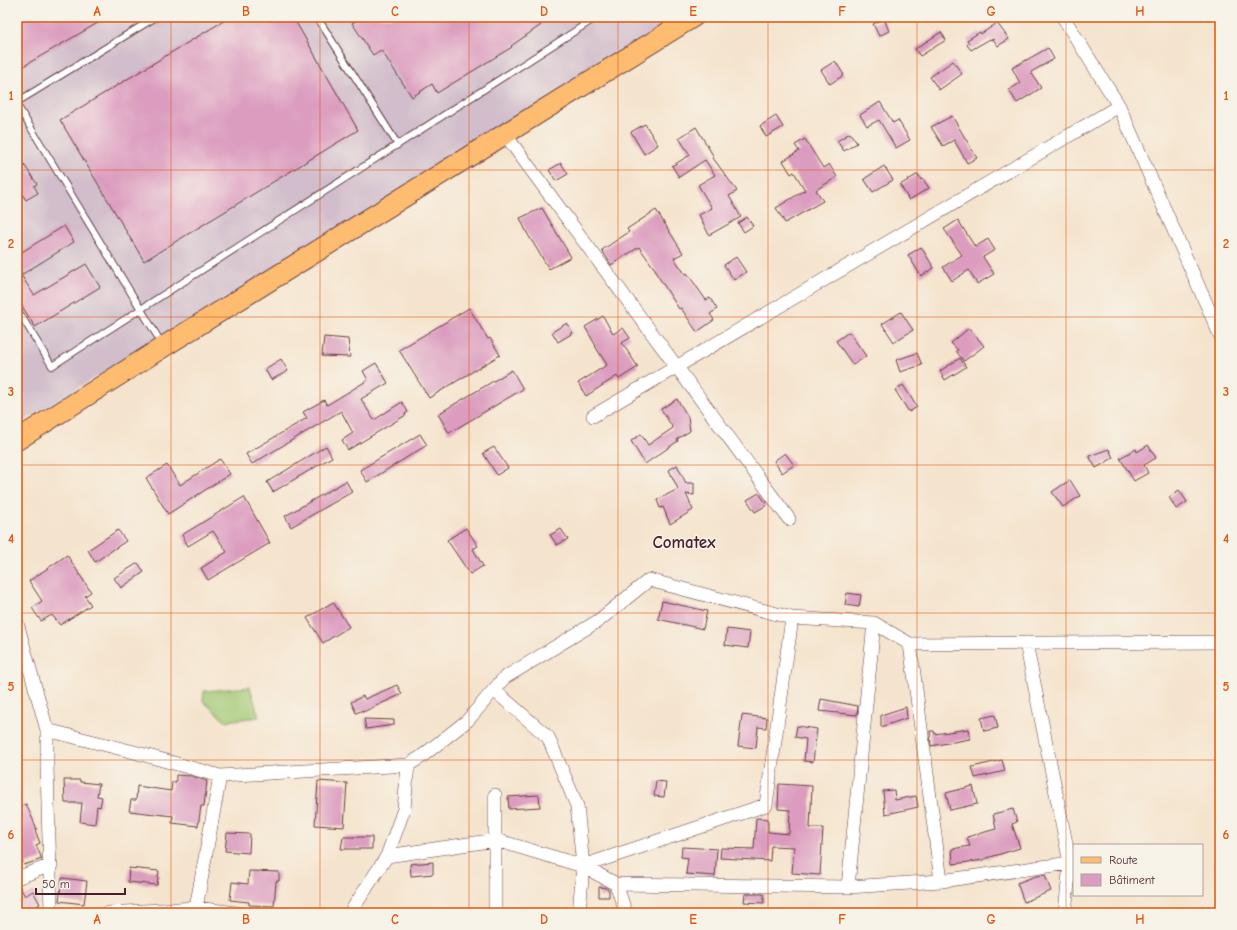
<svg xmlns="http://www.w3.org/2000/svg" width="1237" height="930" font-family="'Comic Neue',sans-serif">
	<rect width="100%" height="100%" fill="#f7f3e8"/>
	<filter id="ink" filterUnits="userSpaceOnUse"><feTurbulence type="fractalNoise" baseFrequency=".025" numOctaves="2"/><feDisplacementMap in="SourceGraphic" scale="8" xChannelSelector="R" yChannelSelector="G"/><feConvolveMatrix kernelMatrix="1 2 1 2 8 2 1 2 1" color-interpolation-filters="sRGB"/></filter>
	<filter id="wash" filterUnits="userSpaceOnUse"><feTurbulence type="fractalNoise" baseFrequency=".012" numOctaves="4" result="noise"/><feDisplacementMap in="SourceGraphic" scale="16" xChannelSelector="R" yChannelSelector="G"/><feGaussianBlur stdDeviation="0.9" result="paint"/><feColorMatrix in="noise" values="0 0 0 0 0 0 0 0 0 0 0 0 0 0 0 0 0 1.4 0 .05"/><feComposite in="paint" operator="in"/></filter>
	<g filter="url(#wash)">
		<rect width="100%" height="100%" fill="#f5e4cd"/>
		<!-- industrial -->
		<path fill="#d1bdcb" d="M 17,17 L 683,17 L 407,189 L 17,425 Z"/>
		<!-- green -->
		<path fill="#a2c974" stroke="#767450" d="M 250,687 L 259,717 L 225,721 L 203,701 L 204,691 Z"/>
		<g id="blocks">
			<!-- building -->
			<path fill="#dc9cbf" d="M 17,17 L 108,17 L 22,67 L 17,58 Z
				M 230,17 L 293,17 L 358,130 L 144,261 L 60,120 Z
				M 362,17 L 537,17 L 541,25 L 511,46 L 512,47 L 437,93 L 432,84 L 412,97 L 381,50 L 373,55 L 352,23 Z
				M 884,19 L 889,31 L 879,36 L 873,24 Z
				M 997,23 L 1009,39 L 998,46 L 993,39 L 991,40 L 990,39 L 971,50 L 967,45 L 969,43 L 967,40 L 980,32 L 981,34 Z
				M 941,32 L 946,40 L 920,56 L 915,49 Z
				M 1048,48 L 1054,59 L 1031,72 L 1041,88 L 1017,103 L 1009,90 L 1020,83 L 1012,68 Z
				M 835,61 L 844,75 L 830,84 L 821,70 Z
				M 953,61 L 962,74 L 939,90 L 930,77 Z
				M 880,102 L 893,123 L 898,120 L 910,140 L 896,148 L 879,120 L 867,126 L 860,115 Z
				M 776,116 L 783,127 L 766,137 L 760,126 Z
				M 952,116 L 977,158 L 967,163 L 954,140 L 943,146 L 931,127 Z
				M 645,124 L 658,145 L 644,154 L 631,132 Z
				M 696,127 L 714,157 L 713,158 L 737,191 L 729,196 L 741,217 L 709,235 L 699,215 L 712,208 L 698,185 L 715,175 L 705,160 L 679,177 L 672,166 L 690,155 L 679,138 Z
				M 850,133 L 857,143 L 844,151 L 837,141 Z
				M 805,139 L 823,168 L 829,164 L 837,177 L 816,190 L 823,201 L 785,223 L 776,208 L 805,190 L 794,172 L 791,174 L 783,161 L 799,151 L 795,145 Z
				M 23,163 L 37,184 L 34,186 L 38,193 L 26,200 L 22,194 L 17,197 L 17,167 Z
				M 561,163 L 568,174 L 556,181 L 549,170 Z
				M 884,166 L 893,180 L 873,192 L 864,179 Z
				M 918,174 L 921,180 L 923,179 L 929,188 L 909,200 L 900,185 Z
				M 542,208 L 571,257 L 549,269 L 527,233 L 520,218 Z
				M 656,210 L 683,253 L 674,258 L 685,274 L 687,273 L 706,300 L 710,298 L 717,309 L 710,314 L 714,320 L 697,332 L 681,308 L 679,309 L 656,273 L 657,272 L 639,247 L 611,265 L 602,250 L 629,232 L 627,229 Z
				M 747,217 L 753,226 L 744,232 L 738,223 Z
				M 958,220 L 975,247 L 988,239 L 995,250 L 983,257 L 994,274 L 977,284 L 969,270 L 952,281 L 943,267 L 962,255 L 944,229 Z
				M 64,226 L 74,242 L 21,275 L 34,295 L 86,264 L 100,287 L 35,327 L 17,298 L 17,255 Z
				M 921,247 L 934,268 L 921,276 L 908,255 Z
				M 736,257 L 746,272 L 734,280 L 724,265 Z
				M 469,308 L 488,339 L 490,338 L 500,355 L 429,398 L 399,350 Z
				M 901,312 L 913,330 L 894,342 L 882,324 Z
				M 603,316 L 613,334 L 623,328 L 630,338 L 622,343 L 638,367 L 619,379 L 617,376 L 586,396 L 578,383 L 607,365 L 595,346 L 596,346 L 585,327 Z
				M 567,323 L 573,333 L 558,342 L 552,332 Z
				M 969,328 L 984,346 L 964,361 L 956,351 L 958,350 L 951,343 Z
				M 849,332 L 866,356 L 853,365 L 836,341 Z
				M 324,337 L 348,339 L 350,357 L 322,356 Z
				M 917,353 L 922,365 L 900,372 L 896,360 Z
				M 960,358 L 966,367 L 945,380 L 940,371 Z
				M 281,359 L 288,371 L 271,380 L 265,369 Z
				M 376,363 L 388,383 L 361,399 L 374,420 L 402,402 L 408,412 L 405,414 L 406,415 L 348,450 L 342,440 L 353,433 L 341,411 L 252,464 L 246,454 L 307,418 L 303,412 L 324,400 L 327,405 L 368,380 L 363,371 Z
				M 512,370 L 523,389 L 449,433 L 438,414 Z
				M 903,385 L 917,407 L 909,412 L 895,390 Z
				M 677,399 L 688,417 L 690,431 L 677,439 L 678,441 L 645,464 L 631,441 L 641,434 L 648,445 L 673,428 L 661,409 Z
				M 420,434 L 427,445 L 367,482 L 360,470 Z
				M 1148,445 L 1156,458 L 1144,465 L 1148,473 L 1134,481 L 1120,458 L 1136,449 L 1137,452 Z
				M 326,446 L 332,457 L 273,492 L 267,482 Z
				M 494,447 L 508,468 L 497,475 L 483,453 Z
				M 1109,449 L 1113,458 L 1096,468 L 1089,456 Z
				M 785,453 L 794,465 L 782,473 L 774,461 Z
				M 220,459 L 230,474 L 168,514 L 146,478 L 167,465 L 180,485 Z
				M 677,465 L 686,483 L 694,483 L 694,495 L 686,494 L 693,510 L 670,524 L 663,507 L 660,508 L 657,500 L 678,489 L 669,470 Z
				M 1070,480 L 1080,496 L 1063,507 L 1052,492 Z
				M 346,481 L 352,492 L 291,527 L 285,516 Z
				M 1179,490 L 1187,502 L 1176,509 L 1169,497 Z
				M 759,493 L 767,505 L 755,512 L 747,500 Z
				M 244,497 L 270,543 L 208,580 L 201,568 L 227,552 L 213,531 L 188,546 L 182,535 Z
				M 466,528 L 478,546 L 473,549 L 483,566 L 470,574 L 447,540 Z
				M 561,529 L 568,539 L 557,545 L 550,535 Z
				M 118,530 L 126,541 L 95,562 L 88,550 Z
				M 67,555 L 91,592 L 85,596 L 91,605 L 60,625 L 52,615 L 41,621 L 32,608 L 42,601 L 29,581 Z
				M 138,563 L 144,572 L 121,588 L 114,578 Z
				M 847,593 L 861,595 L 859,607 L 845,605 Z
				M 662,601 L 707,611 L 703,629 L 658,619 Z
				M 333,602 L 349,627 L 323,643 L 307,618 Z
				M 727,629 L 750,632 L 748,648 L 725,645 Z
				M 397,685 L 402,694 L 363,712 L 363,710 L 356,713 L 351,702 L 363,696 L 365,699 Z
				M 821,699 L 858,706 L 857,715 L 819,711 Z
				M 906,707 L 907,718 L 881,727 L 881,715 Z
				M 742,715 L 767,718 L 766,728 L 758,727 L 756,748 L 738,746 Z
				M 995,715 L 998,728 L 984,731 L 981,718 Z
				M 364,719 L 394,720 L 394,725 L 366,729 Z
				M 797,726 L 817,729 L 813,762 L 804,761 L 806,739 L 795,737 Z
				M 968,729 L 970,739 L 931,746 L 930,731 L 934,731 L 935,734 Z
				M 1002,760 L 1005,771 L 975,778 L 972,767 Z
				M 176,775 L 191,776 L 207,781 L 204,806 L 201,806 L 198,826 L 172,823 L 173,816 L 129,811 L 131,800 L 136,800 L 137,786 L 171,791 L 172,782 L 176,782 Z
				M 64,780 L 80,780 L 80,782 L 99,784 L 97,796 L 102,797 L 100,807 L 97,806 L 95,824 L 80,822 L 82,803 L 65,803 Z
				M 318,781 L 347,783 L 344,827 L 315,825 Z
				M 656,781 L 666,782 L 664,797 L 654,796 Z
				M 779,784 L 812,786 L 810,828 L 823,828 L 820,875 L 792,873 L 794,847 L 771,846 L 770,861 L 720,858 L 721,848 L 754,849 L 756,818 L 768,819 L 768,832 L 789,834 L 790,810 L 778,809 Z
				M 973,786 L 977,804 L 950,810 L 946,793 Z
				M 894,790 L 895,800 L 916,796 L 918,807 L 896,812 L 885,814 L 883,791 Z
				M 539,795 L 540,807 L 509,809 L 508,797 Z
				M 26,804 L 37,829 L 35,830 L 40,843 L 36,845 L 42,859 L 24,865 L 17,850 L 17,808 Z
				M 1013,809 L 1017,822 L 1012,824 L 1020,848 L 984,859 L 984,860 L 953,864 L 952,849 L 970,846 L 967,837 L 996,829 L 993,814 Z
				M 227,833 L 250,834 L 249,853 L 225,851 Z
				M 343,837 L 372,837 L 372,849 L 341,849 Z
				M 682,847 L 717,849 L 715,876 L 686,874 L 688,858 L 681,857 Z
				M 433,862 L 433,874 L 411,876 L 410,864 Z
				M 129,868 L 159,871 L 157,885 L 128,882 Z
				M 249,871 L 279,872 L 279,881 L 276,881 L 274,906 L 249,905 L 249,902 L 230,900 L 232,882 L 248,884 Z
				M 1045,875 L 1051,891 L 1024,902 L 1017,883 L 1036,876 Z
				M 62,878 L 87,881 L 84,904 L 59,901 Z
				M 17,886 L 19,886 L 25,896 L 33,891 L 40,904 L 24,913 L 17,913 Z
				M 599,887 L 606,888 L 609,890 L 609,897 L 599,897 Z
				M 745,894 L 764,894 L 764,903 L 744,902 Z"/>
		</g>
	</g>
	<g filter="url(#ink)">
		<use href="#blocks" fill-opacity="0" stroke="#643d43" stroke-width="1"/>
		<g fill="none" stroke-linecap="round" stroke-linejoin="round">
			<defs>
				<path id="service" d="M 317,17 L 398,145
					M 578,17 L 584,25
					M 17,102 L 156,17
					M 17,105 L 162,344
					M 17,309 L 52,366 L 597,17"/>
				<path id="minor" d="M 1063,17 L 1119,106 L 1220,335
					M 504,133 L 789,519
					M 593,416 L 1119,106
					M 17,623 L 47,730 L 47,767 L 51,913
					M 1026,643 L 1070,863 L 1065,913
					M 910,644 L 941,881
					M 494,690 L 548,737 L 577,806 L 583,866 L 579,913
					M 47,730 L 134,752 L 220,776 L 408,765 L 421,757 L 468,720 L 504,678 L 598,621 L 649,580 L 792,618 L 874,623 L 910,644 L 1220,642
					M 495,795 L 495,913
					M 387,856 L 496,840 L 583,866 L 616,884 L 848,887 L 941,881 L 1070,863
					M 583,866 L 766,805 L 792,618
					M 17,878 L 51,865
					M 616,884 L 626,913
					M 848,887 L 874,623
					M 196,908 L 220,776
					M 108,913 L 196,908 L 236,913
					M 350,913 L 387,856 L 404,809 L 408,765"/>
				<path id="primary" d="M 17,440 L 163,347 L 693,17"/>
			</defs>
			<!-- service casing -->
			<use href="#service" stroke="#643d43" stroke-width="8"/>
			<!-- minor casing -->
			<use href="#minor" stroke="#643d43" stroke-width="14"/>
			<!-- primary casing -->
			<use href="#primary" stroke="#643d43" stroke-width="22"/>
			<!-- service -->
			<use href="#service" stroke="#fff" stroke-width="6"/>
			<!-- minor -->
			<use href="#minor" stroke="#fff" stroke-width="13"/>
			<!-- primary -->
			<use href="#primary" stroke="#fdbc70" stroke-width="20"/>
		</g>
	</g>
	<!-- grid -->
	<path fill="none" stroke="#e0560e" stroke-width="1" stroke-opacity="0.55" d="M 171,17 L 171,913M 320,17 L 320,913M 469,17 L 469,913M 618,17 L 618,913M 768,17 L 768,913M 917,17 L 917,913M 1066,17 L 1066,913M 17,170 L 1220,170M 17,317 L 1220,317M 17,465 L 1220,465M 17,613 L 1220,613M 17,760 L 1220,760"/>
	<g text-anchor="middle" stroke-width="3" stroke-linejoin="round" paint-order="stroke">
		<!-- quarter labels -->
		<g font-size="17" font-weight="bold" fill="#4a1f2b" stroke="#f7f3e8">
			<text x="684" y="548">Comatex</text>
		</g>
	</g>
	<!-- margin -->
	<rect width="1237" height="930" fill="none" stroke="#f7f3e8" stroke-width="44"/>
	<!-- legend -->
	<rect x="1073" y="844" width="130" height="52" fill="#f7f3e8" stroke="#b29e9c"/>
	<rect x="1081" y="857" width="20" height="6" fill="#fdbc70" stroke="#b29e9c"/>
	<text x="1109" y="864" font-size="12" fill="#4a1f2b">Route</text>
	<rect x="1081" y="874" width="20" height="12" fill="#dc9cbf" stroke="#b29e9c"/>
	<text x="1109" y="884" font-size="12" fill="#4a1f2b">Bâtiment</text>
	<!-- scale -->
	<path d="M36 888v6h89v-6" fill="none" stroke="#4a1f2b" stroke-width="2"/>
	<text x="42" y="888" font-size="12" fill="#4a1f2b" stroke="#f7f3e8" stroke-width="3" paint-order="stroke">50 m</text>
	<rect x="22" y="22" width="1193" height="886" fill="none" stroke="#e0560e" stroke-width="1.5"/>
	<g font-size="13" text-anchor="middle" font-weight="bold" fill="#e0560e">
		<text x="97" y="16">A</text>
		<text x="246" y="16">B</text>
		<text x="395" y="16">C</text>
		<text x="544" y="16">D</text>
		<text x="693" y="16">E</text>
		<text x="842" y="16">F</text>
		<text x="991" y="16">G</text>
		<text x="1140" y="16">H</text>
		<text x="11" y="100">1</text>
		<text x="1226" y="100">1</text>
		<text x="11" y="248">2</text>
		<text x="1226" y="248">2</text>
		<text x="11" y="396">3</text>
		<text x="1226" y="396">3</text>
		<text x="11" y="543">4</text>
		<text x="1226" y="543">4</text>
		<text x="11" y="691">5</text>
		<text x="1226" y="691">5</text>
		<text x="11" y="839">6</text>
		<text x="1226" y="839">6</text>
		<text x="97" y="924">A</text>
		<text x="246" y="924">B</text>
		<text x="395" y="924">C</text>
		<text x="544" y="924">D</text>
		<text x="693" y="924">E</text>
		<text x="842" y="924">F</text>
		<text x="991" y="924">G</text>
		<text x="1140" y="924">H</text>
	</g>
</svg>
